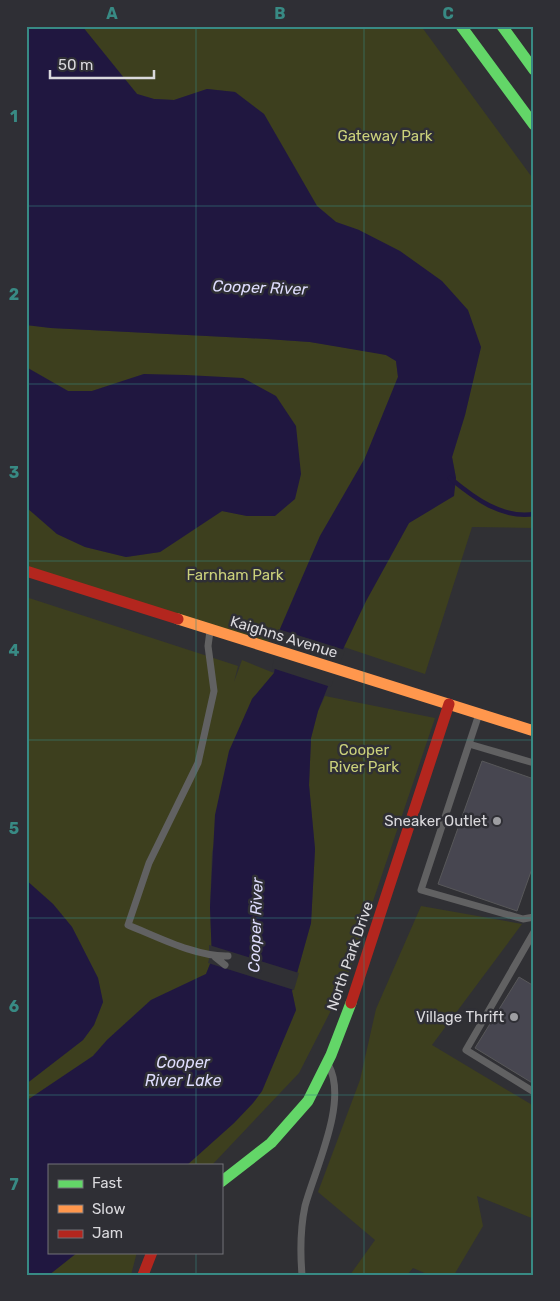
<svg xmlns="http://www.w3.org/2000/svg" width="560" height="1301" font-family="Rubik,sans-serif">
	<rect width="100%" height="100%" fill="#303034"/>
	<!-- green -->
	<path fill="#3d3f1e" d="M 82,26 L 421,26 L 534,180 L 534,528 L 472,527 L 425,674 L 344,647 L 366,601 L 409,523 L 434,508 L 456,478 L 452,457 L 465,415 L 481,347 L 359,230 L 336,222 L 317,206 L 264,114 L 235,92 L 207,89 L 174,100 L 154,99 L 137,94 Z
		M 26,325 L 51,328 L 267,339 L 310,342 L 378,353 L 386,355 L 396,361 L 398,377 L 365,458 L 320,536 L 280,629 L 264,646 L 26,571 L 26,507 L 57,534 L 85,547 L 126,557 L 160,552 L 222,511 L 247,516 L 144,374 L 92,391 L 68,391 L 26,367 Z
		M 26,597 L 238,666 L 234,682 L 242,660 L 274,673 L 252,699 L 212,852 L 210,907 L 212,959 L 206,974 L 151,1000 L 107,1040 L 93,1056 L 26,1101 L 26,1084 L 83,1040 L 94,1025 L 103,1002 L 98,978 L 72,927 L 53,904 L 26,880 Z
		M 325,696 L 435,718 L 346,981 L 299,1073 L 212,1165 L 187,1165 L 234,1123 L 253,1103 L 262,1091 L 296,1010 L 292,991 L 311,923 L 315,849 L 309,785 L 311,738 L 318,711 Z
		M 421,906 L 522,924 L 432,1045 L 534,1106 L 534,1219 L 477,1196 L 483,1226 L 454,1275 L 429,1275 L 413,1268 L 407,1275 L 350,1275 L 375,1240 L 318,1192 L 360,1080 L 376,1009 Z
		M 78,1252 L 137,1252 L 131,1275 L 49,1275 Z"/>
	<!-- water -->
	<path fill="#201740" d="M 26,26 L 82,26 L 137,94 L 154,99 L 174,100 L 207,89 L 235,92 L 264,114 L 317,206 L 336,222 L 359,230 L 400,251 L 442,281 L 468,310 L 481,347 L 465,415 L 452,457 L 456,478 L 454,496 L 409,523 L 366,601 L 344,647 L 318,711 L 311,738 L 309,785 L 315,849 L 311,923 L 292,991 L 296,1010 L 262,1091 L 253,1103 L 234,1123 L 187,1165 L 49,1165 L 49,1252 L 78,1252 L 49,1275 L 26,1275 L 26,1101 L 93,1056 L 107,1040 L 151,1000 L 206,974 L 212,959 L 210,907 L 215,815 L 229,751 L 252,699 L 274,673 L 279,645 L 280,629 L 320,536 L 365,458 L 398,377 L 396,361 L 386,355 L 310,342 L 267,339 L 51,328 L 26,325 Z
		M 26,367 L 68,391 L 92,391 L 144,374 L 186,375 L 243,378 L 276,396 L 296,426 L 301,474 L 295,499 L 275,516 L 247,516 L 222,511 L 160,552 L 126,557 L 85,547 L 57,534 L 26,507 Z
		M 26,880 L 53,904 L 72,927 L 98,978 L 103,1002 L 94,1025 L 83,1040 L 26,1084 Z"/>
	<!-- pier -->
	<path fill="#303034" d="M 278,629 L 345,650 L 331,687 L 272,668 L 277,645 Z
		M 209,945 L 299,973 L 294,990 L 208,963 L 209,959 Z"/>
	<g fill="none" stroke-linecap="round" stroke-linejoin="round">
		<!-- stream -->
		<path stroke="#201740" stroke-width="4.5" d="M 450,478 C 474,498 502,519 534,514"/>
	</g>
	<!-- building -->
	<path fill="#474650" stroke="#58585a" d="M 482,761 L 534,779 L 534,863 L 517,911 L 438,884 Z
		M 519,977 L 534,986 L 534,1084 L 475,1048 Z"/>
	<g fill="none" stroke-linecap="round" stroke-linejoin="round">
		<!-- lane -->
		<path stroke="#616162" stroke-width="7" d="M 210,631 L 208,646 L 214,691 L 198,763 L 149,863 L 128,925 C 158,937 196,957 228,956
			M 469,744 L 479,714
			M 534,763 L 469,744 L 421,890 L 523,919 L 534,917
			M 534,932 L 466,1050 L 534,1092
			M 215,957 L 225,965
			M 302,1275 C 300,1251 300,1230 305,1206 C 315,1169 348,1102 329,1066"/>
		<!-- fast -->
		<path stroke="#63d668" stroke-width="11" d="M 461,26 L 534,125
			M 502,26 L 534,70
			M 221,1182 L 271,1143 L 308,1101 L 331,1055 L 351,1003"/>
		<!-- slow -->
		<path stroke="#ff974d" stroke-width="11" d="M 178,619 L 534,731"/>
		<!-- jam -->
		<path stroke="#b3261e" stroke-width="11" d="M 26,571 L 178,619
			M 351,1003 L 449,704
			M 143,1275 L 152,1252"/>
	</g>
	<!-- grid -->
	<path fill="none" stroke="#388a84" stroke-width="1" stroke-opacity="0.55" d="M 196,26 L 196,1165M 364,26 L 364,1275M 26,206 L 534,206M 26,384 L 534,384M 26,561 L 534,561M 26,740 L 534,740M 26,918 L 534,918M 26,1095 L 534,1095M 196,1252 L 196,1275"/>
	<!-- markers -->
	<g fill="#9e9ea2" stroke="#2f2f35" stroke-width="2">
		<circle cx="497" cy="821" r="5"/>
		<circle cx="514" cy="1017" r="5"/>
	</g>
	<g text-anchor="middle" stroke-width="5" stroke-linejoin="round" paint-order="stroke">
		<!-- park labels -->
		<g font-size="15" fill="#cbd17b" stroke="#2f2f35">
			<text x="385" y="141">Gateway Park</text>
			<text x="235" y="580">Farnham Park</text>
			<text x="364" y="755">Cooper<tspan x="364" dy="17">River Park</tspan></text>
		</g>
		<!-- street labels -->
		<g font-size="15" fill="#dad9dd" stroke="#2f2f35">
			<text transform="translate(284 637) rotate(17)" y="5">Kaighns Avenue</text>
			<text transform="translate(350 956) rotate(-71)" y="5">North Park Drive</text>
		</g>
		<!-- poi labels -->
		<g font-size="15" fill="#dad9dd" stroke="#2f2f35" text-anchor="end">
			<text x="487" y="826">Sneaker Outlet</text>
			<text x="504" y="1022">Village Thrift</text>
		</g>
		<!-- water labels -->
		<g font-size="16" font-style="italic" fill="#dedcfd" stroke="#2f2f35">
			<text transform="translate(260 287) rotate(2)" y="6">Cooper River</text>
			<text transform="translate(255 925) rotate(-88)" y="6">Cooper River</text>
			<text x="183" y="1068">Cooper<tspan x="183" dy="18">River Lake</tspan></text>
		</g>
	</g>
	<!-- border -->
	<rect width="560" height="1301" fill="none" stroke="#2f2f35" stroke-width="55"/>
	<!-- legend -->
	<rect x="48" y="1164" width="175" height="90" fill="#2f2f35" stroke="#737378"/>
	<rect x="58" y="1180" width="25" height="8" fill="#63d668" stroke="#737378"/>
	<text x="92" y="1188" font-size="15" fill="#dad9dd">Fast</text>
	<rect x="58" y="1205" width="25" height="8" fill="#ff974d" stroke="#737378"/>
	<text x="92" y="1214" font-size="15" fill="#dad9dd">Slow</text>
	<rect x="58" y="1230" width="25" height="8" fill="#b3261e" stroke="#737378"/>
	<text x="92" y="1238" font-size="15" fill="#dad9dd">Jam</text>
	<!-- scale -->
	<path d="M50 70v8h104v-8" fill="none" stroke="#dad9dd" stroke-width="2.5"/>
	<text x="58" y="70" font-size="15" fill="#dad9dd" stroke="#2f2f35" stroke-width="4" paint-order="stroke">50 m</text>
	<rect x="28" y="28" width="504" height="1246" fill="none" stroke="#388a84" stroke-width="2"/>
	<g font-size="16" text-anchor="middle" font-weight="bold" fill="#388a84">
		<text x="112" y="19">A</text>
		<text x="280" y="19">B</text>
		<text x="448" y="19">C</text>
		<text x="14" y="122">1</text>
		<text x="14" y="300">2</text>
		<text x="14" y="478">3</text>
		<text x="14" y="656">4</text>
		<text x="14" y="834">5</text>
		<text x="14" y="1012">6</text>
		<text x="14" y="1190">7</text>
	</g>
</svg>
